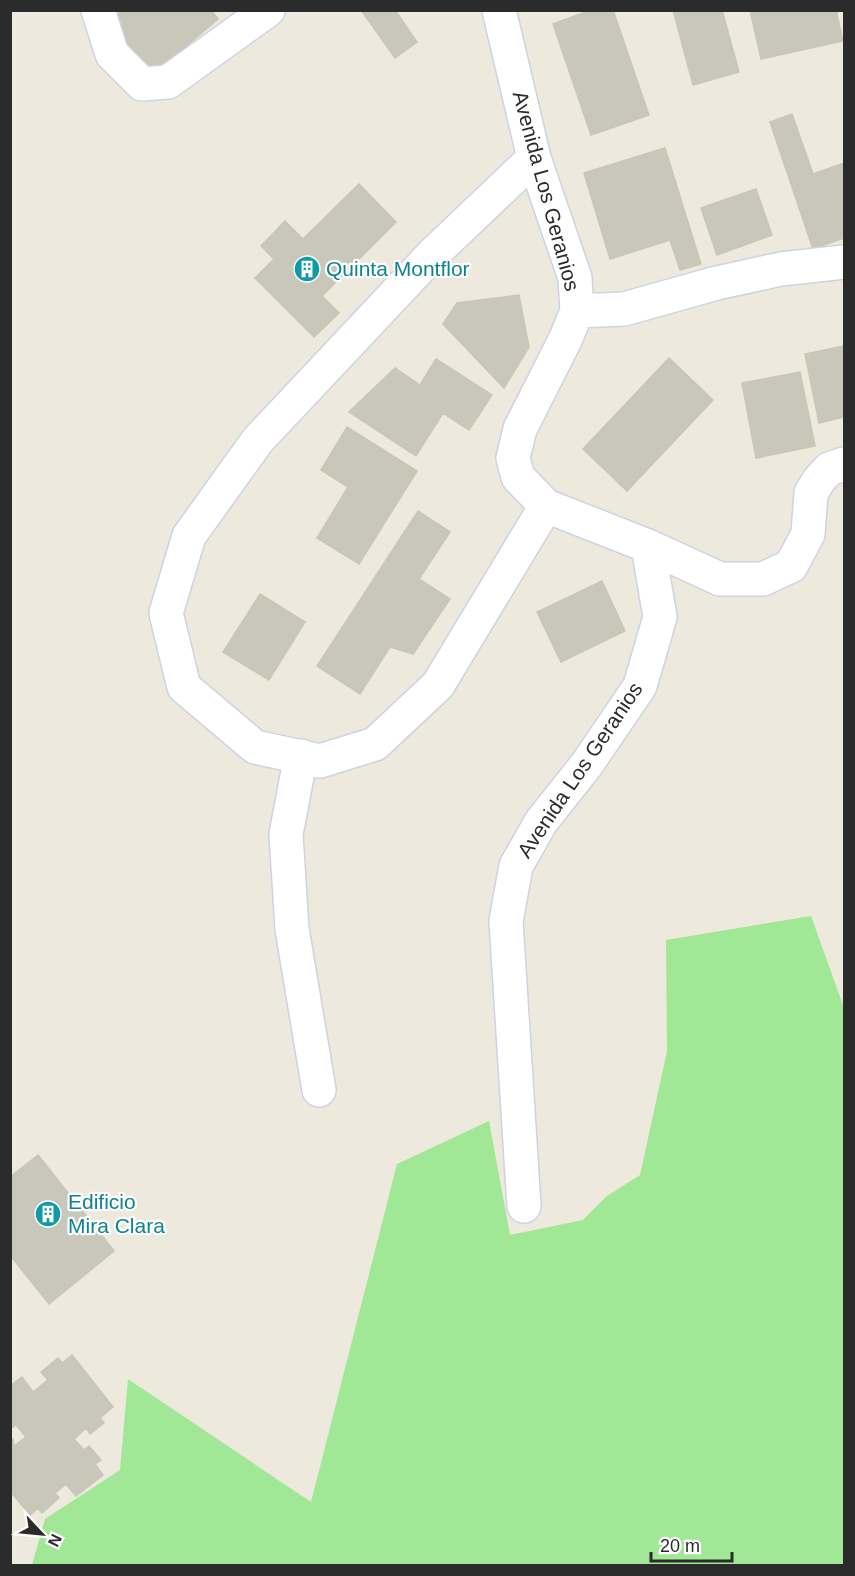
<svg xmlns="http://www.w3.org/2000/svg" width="855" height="1576" font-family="Arial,sans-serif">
	<rect width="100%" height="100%" fill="#ede9dc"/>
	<!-- green -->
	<path fill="#a0e895" d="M 811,916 L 844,1008 L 844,1565 L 32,1565 L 45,1519 L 120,1470 L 128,1379 L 311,1502 L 397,1164 L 489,1121 L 510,1235 L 583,1220 L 607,1196 L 640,1175 L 667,1051 L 666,940 Z"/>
	<!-- building -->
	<path fill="#c9c7ba" stroke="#c9c6b5" stroke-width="1.5" d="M 123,10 L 211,10 L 218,19 L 149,78 L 108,22 Z
		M 361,10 L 395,10 L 417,42 L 395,58 Z
		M 591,10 L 613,10 L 649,115 L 591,135 L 553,24 Z
		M 673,10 L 722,10 L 739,72 L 693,85 Z
		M 750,10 L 836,10 L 843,41 L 761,59 Z
		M 792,114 L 813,174 L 844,163 L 844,238 L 813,249 L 770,122 Z
		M 665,148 L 701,264 L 680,270 L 670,240 L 610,259 L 584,173 Z
		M 359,184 L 396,222 L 322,296 L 339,313 L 314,337 L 255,278 L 274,259 L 261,246 L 285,221 L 303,239 Z
		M 756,189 L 772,235 L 717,255 L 701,208 Z
		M 519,295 L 529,347 L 504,388 L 443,324 L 457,303 Z
		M 844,346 L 844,417 L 819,423 L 805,354 Z
		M 669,358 L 713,400 L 627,491 L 583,449 Z
		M 436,359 L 492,395 L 469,430 L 443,413 L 416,456 L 349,412 L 395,368 L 420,385 Z
		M 800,372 L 815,446 L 756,458 L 742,383 Z
		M 347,427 L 417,471 L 359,564 L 317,538 L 348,487 L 321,470 Z
		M 418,511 L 450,532 L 419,579 L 450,599 L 413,654 L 390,647 L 360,694 L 317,666 Z
		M 602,581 L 625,631 L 561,662 L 537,612 Z
		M 260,594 L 305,622 L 269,680 L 223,652 Z
		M 38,1155 L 114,1251 L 49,1304 L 10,1255 L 10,1177 Z
		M 72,1355 L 113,1407 L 100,1418 L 104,1423 L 90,1434 L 86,1428 L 74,1439 L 84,1450 L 89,1446 L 101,1460 L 95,1464 L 103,1475 L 76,1496 L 66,1484 L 55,1493 L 59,1498 L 42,1513 L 38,1508 L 30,1515 L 10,1491 L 10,1441 L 13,1439 L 14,1446 L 26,1437 L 16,1425 L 10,1429 L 10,1386 L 22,1377 L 33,1392 L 48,1380 L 41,1372 L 58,1358 L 62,1363 Z"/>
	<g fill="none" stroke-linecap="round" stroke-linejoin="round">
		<defs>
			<path id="minor" d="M 98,10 L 112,54 L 142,84 L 168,82 L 268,10
				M 499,10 L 534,158 L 575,278 L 577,311 L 566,338 L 520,429 L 513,458 L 518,477 L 546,506 L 648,546 L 720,579 L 763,579 L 791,566 L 808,534 L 811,493 L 819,480 L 829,469 L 844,464
				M 534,158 L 432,255 L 258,440 L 189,536 L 166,613 L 184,687 L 255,747 L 320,761 L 375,744 L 438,685 L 546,506
				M 577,311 L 624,309 L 717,283 L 781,269 L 844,262
				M 301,756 L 286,834 L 292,929 L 319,1090
				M 524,1206 L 506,921 L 516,866 L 541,822 L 587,764 L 640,686 L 660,617 L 648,546"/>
		</defs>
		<!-- minor casing -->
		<use href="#minor" stroke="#d1d1e4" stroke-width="36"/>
		<!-- minor -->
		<use href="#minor" stroke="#fff" stroke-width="33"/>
	</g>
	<!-- icons -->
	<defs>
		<symbol id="building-disc" viewBox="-11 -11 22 22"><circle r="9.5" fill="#0f9aa8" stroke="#fff"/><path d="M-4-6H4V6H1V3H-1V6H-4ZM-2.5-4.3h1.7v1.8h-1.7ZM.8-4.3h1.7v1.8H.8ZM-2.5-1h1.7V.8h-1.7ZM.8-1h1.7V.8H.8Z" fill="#fff"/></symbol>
	</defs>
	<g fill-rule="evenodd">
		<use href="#building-disc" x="292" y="254" width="30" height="30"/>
		<use href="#building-disc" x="33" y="1199" width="30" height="30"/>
	</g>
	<g text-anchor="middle" stroke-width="4.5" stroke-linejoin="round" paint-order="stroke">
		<!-- street labels -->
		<g font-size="21" fill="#2b2b2b" stroke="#fff">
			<text transform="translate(546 191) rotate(75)" y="7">Avenida Los Geranios</text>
			<text transform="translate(580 770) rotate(-56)" y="7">Avenida Los Geranios</text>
		</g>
		<!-- culture labels -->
		<g font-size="21" fill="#0d838f" stroke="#fff" text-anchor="start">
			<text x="326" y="276">Quinta Montflor</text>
			<text x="68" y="1209">Edificio<tspan x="68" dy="24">Mira Clara</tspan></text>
		</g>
	</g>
	<!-- border -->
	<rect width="855" height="1576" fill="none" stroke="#2b2b2b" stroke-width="24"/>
	<!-- north arrow -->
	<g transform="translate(42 1534) rotate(116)" stroke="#ffffff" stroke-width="4.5" paint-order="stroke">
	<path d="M0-4.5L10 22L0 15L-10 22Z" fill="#2b2b2b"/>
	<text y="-9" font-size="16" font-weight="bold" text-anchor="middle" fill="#2b2b2b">N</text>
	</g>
	<!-- scale -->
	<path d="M651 1552v9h81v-9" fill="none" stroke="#2b2b2b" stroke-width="3"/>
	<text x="660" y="1552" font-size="18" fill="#2b2b2b" stroke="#ffffff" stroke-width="4.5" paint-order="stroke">20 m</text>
</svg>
